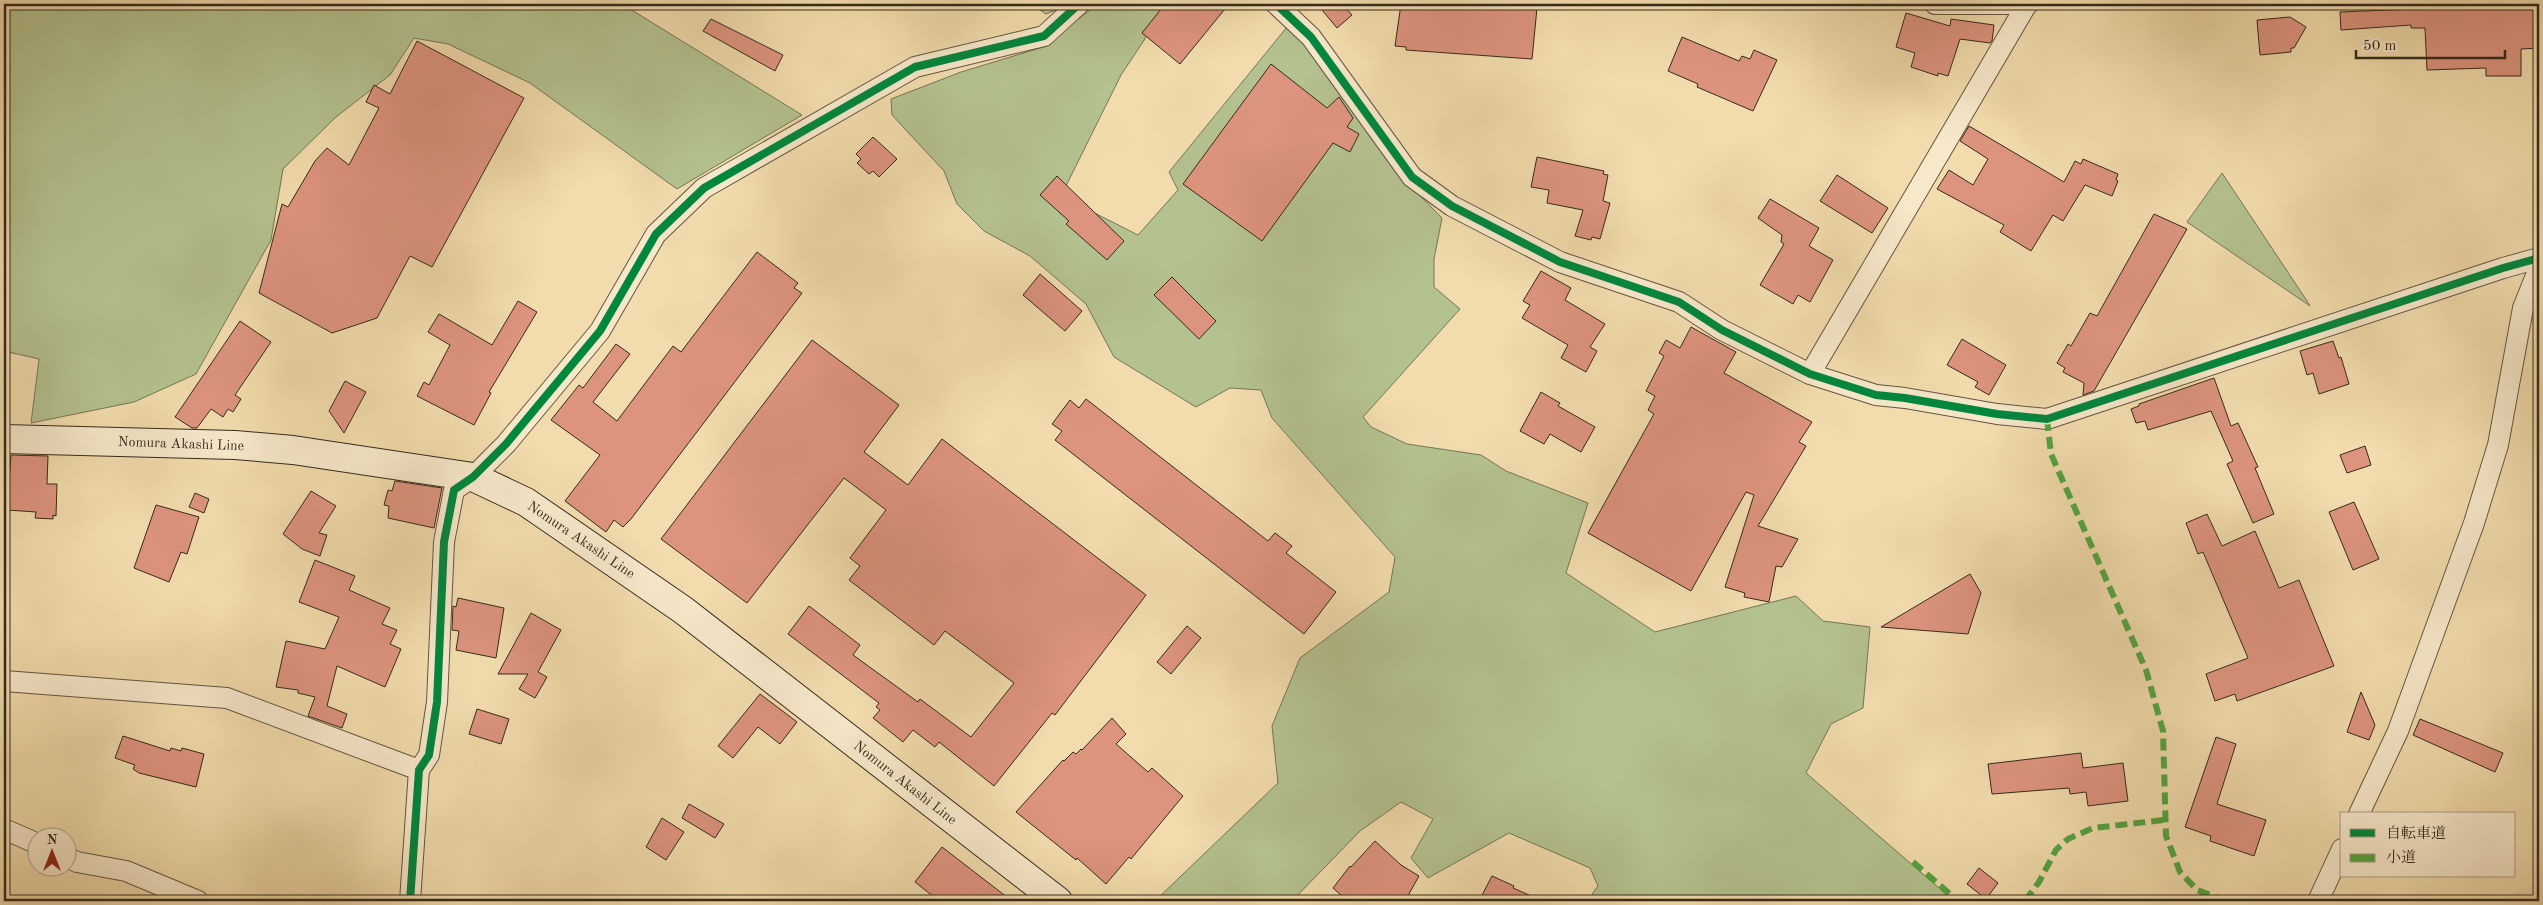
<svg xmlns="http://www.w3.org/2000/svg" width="2543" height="905" viewBox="0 0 2543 905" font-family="'Old Standard TT','Noto Serif JP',serif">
  <rect width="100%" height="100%" fill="#f2dcad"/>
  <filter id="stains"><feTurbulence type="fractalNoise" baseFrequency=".004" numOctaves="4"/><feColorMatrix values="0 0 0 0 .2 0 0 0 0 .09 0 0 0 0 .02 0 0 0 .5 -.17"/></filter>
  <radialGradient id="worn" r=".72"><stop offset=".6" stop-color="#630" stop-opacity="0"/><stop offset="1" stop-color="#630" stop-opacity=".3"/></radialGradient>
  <path fill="#b4c28f" stroke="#747656" d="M4,4H622L802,115L677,189L530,83L448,44L414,38L390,75L336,117L283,169L271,240L196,374L134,402L31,423L39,359L4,351Z
    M1024,4H1063L1066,6L1046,14L1034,6Z
    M1098,4H1168L1121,75L1061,196L1138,235L1178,190L1169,172L1287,27L1305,39L1395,170L1442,218L1434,259V287L1460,309L1363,417L1371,427L1407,444L1481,455L1506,471L1588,503L1566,573L1655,632L1796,596L1823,621L1870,627L1863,708L1831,724L1806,773L1954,901H1587L1598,886L1590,868L1509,833L1428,878L1411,858L1433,819L1401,802L1360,831L1292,901H1155L1278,783L1272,726L1300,658L1389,592L1395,557L1272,418L1261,390L1230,388L1196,407L1114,357L1086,304L1030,256L984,231L957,204L944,171L892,115L891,99L961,72L1050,45L1065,29Z
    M2222,173L2309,304L2310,306L2187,222Z"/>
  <path fill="#dd947e" stroke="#352a1d" d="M1165,4H1229L1180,64L1142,33Z
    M1317,4H1342L1352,15L1337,28Z
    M1401,4H1472L1537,8L1532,59L1406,50V47L1395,46Z
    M2539,4V48L2521,49V76H2486V68L2427,70L2425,28H2411V25L2341,30L2340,12Z
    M1906,13L1950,26L1951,19L1994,25L1992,41L1990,43L1960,39L1948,76L1938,73V76L1911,67L1915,53L1896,47Z
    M2290,17L2306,27L2294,48H2291V52L2260,55L2257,20Z
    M711,19L783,55L775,71L703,31Z
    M1682,37L1739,61L1742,56L1750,59L1754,50L1777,60L1753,111L1697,87L1698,84L1668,71Z
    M417,41L524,98L432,267L410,256L377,318L332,333L259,293L282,204L288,207L315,161L327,148L349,165L379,108L366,102L374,85L390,94Z
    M1271,64L1327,108L1339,97L1353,118L1347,127L1359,134L1350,152L1333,143L1262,241L1183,184Z
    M1969,126L2064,182L2075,161L2081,164L2083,159L2118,174L2116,180L2118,181L2112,196L2085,185L2063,221L2053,215L2031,251L2000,232L2004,225L1937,189L1949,170L1973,185L1988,159L1960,141Z
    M873,137L897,159L879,177L873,171L869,174L857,163L861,159L856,154Z
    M1537,157L1604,171L1603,174L1608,175L1603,201L1610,203L1600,239L1592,237L1591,240L1575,236L1583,210L1547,203L1549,190L1531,187Z
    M1837,175L1888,208L1872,233L1820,201Z
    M1057,176L1124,241L1107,260L1066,224L1069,221L1040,195Z
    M1770,199L1819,228L1809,246L1833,260L1810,302L1798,295L1793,304L1760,285L1784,244L1781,242L1782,235L1758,218Z
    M2154,214L2187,229L2094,391L2083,395L2084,383L2063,372L2065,368L2057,363L2068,344L2071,346L2090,313L2097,316Z
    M757,252L798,283L794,288L802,293L631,519L623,527L614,520L606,532L565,501L600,455L551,420L579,385L583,388L616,344L630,354L593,402L617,421L673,346L681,352Z
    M1541,271L1571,288L1565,300L1605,324L1590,347L1597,351L1586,372L1561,358L1568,345L1522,318L1530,305L1523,301Z
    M1040,274L1082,311L1065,331L1023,295Z
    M1172,277L1216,321L1199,339L1154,295Z
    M518,301L537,312L489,392L491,393L474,425L417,396L424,382L429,385L450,345L428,332L439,314L492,345Z
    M240,321L271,342L235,395L241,399L233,412L228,409L223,417L211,409L197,428H192L175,417Z
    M1691,327L1736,352L1724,373L1812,422L1799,442L1806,446L1758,526L1798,539L1782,567L1776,566L1769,602L1744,597L1745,593L1725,587L1754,495L1746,492L1691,591L1588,533L1654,414L1648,410L1655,396L1646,391L1664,356L1659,353L1666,340L1680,348Z
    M1962,339L2006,365L1989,395L1975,387L1978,382L1947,365Z
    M812,340L899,405L864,452L908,485L942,439L1146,595L1055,715L1052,713L994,786L939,742L935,747L913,730L903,742L873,718L880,710L876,707L879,703L788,634L809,606L860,645L853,655L918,702L920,699L971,737L1014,683L945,631L934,645L849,580L860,566L850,558L886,510L844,478L747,603L661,539Z
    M2333,341L2339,358L2341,357L2349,384L2319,394L2313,373L2307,375L2300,351Z
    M2214,378L2231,426L2238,423L2258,467L2255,468L2274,514L2253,523L2227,464L2233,461L2211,411L2148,430L2145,421L2136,423L2131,409L2139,406V404Z
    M345,381L366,392L344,433L329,411Z
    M1541,392L1560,403L1558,406L1595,427L1581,452L1550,434L1544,444L1520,431Z
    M1086,399L1268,541L1275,533L1292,546L1286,553L1336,592L1304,634L1055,440L1062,431L1052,424L1070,400L1079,408Z
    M2365,446L2371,465L2347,473L2340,455Z
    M11,455L48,456L47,484H57L56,516L53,515V519L35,518L36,512L7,510Z
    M395,481L442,488L434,528L388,518L389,506L384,505L388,490L392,491Z
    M311,491L336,506L319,533L327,535L320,556L302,549L283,534Z
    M195,493L209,499L204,513L189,507Z
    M2354,502L2379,559L2353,570L2329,512Z
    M156,505L199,517L187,554L181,552L169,582L134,568Z
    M2207,514L2222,546L2255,531L2279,588L2299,580L2334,666L2237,701L2235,694L2215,701L2206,674L2248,658L2203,552L2198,554L2186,523Z
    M315,560L355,576L349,590L390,608L382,624L397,630L390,644L401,649L385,687L337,666L327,706L347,714L342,728L308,716L315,697L298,693V690L276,687L286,641L325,649L339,617L299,602Z
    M1970,574L1981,593L1968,634L1881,627Z
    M458,598L504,608L496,658L456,650L459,631L452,630L453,606L456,607Z
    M531,613L561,630L538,672L547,677L535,698L519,689L528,674H498Z
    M1187,626L1201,638L1171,674L1157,662Z
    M2361,692L2375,725L2369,740L2347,732Z
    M760,694L797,722L780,744L758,727L733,758L718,746Z
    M477,709L509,719L501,744L469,734Z
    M1112,718L1126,734L1116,744L1148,772L1152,768L1183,796L1131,859L1129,857L1106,884L1077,858L1076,860L1016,812L1063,760L1064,761L1073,752L1076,754L1081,749L1082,750Z
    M2420,719L2503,753L2495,772L2413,735Z
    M123,736L170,751L171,748L181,751L182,748L204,754L196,787L139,773L133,769L135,765L115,758Z
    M2216,737L2236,744L2217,804L2266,820L2254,856L2210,841L2211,836L2185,827Z
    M2081,753L2083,768L2123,763L2128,801L2088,806L2086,792L2070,794L2069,788L1992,794L1988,764Z
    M689,804L724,824L715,838L682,818Z
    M662,818L684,832L666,860L646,847Z
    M1375,841L1401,865L1419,876L1405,901H1348L1333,888L1350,866L1351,867Z
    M942,847L1012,901H939L915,882Z
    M1979,868L1998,883L1986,899L1967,884Z
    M1492,876L1514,886L1513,888L1543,901H1479Z"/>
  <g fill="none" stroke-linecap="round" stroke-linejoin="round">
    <defs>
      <path id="street" d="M1276,4L1311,37L1412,177L1452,206L1560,262L1679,302L1722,330L1810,374L1876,395L1905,398L1997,414L2047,419L2503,268L2539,258
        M1935,4H2028
        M1810,374L2027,4
        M4,681L227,698L419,770
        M2359,814L2398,731L2474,523L2498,445L2523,308L2539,268
        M4,829L38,844
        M68,858L77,862L126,871L198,901
        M410,901L419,770L429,755L437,702L444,542L454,490L473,477L506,444L600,331L656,234L704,188L915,67L1044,36L1079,4
        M2318,901L2342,849"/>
      <path id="secondary" d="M4,439L235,445L293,450L473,477L526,502L683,610L1058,901"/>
    </defs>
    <use href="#street" stroke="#645641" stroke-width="22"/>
    <use href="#secondary" stroke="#352a1d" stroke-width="30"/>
    <use href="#street" stroke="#f7e8ca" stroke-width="20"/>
    <use href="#secondary" stroke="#f7e8ca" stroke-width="28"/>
    <path stroke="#53a441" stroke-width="6" stroke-dasharray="12 6" stroke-linecap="butt" d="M2047,419L2051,454L2146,670L2163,731L2166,836L2180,872L2197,890L2226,901
      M1913,862L1958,901
      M2025,901L2039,882L2056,850L2068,839L2093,828L2164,820"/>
    <defs>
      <path id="cycleway" d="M1276,4L1311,37L1412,177L1452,206L1560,262L1679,302L1722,330L1810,374L1876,395L1905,398L1997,414L2047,419L2503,268L2539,258
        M410,901L419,770L429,755L437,702L444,542L454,490L473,477L506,444L600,331L656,234L704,188L915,67L1044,36L1079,4"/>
    </defs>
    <use href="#cycleway" stroke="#f7e8ca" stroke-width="11"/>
    <use href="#cycleway" stroke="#00873e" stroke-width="8"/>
  </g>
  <g text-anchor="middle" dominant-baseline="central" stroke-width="4" stroke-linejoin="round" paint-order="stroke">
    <g font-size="14" fill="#352a1d" stroke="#f7e8ca">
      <text transform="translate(181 444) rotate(2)">Nomura Akashi Line</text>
      <text transform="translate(581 540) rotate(34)">Nomura Akashi Line</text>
      <text transform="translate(905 783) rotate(38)">Nomura Akashi Line</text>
    </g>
  </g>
  <rect width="2543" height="905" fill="none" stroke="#f2dcad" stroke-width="20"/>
  <rect x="5" y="5" width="2533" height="895" fill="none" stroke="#352a1d" stroke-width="2.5"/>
  <rect x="10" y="10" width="2523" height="885" fill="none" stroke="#352a1d"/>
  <rect x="2340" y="812" width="175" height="65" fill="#f7e8ca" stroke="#a99c85"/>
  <rect x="2350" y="829" width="25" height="8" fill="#00873e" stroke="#a99c85"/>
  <text x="2386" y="838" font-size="15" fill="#352a1d">自転車道</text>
  <rect x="2350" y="854" width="25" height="8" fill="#53a441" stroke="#a99c85"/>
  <text x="2386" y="862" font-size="15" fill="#352a1d">小道</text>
  <g transform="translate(52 852)"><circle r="24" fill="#f7e8ca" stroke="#a99c85"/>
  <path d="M0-4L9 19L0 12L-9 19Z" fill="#8f2418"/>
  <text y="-8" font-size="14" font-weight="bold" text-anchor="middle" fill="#352a1d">N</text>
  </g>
  <path d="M2356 50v8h149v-8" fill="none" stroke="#352a1d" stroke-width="2.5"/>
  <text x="2363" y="50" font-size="15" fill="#352a1d" stroke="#f7e8ca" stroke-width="4" paint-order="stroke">50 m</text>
  <rect width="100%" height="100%" filter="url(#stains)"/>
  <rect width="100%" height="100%" fill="url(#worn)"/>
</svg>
